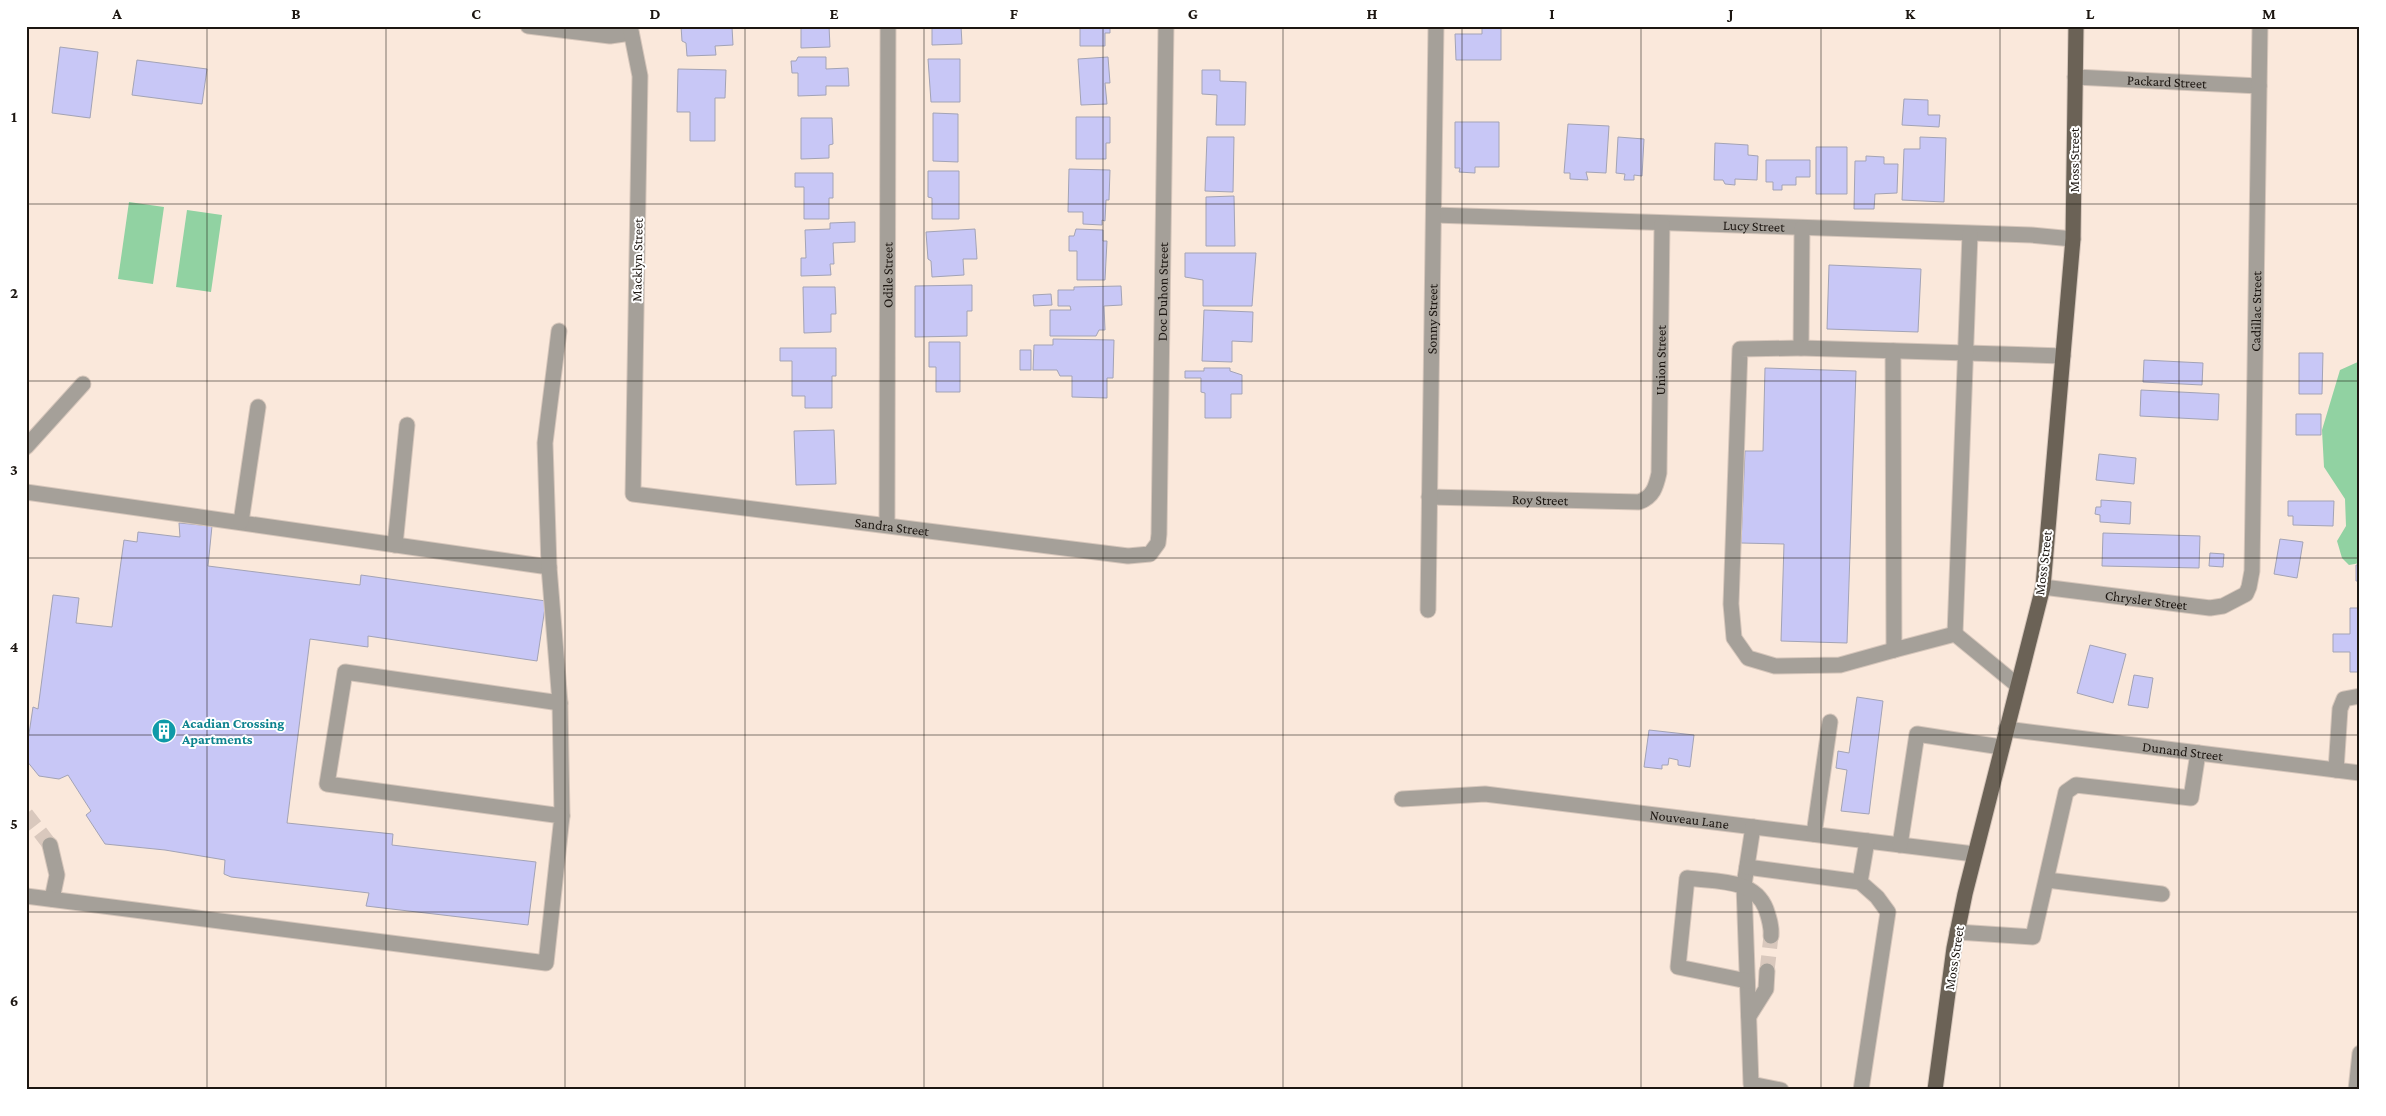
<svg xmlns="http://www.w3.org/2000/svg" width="2386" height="1116" viewBox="0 0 2386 1116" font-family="'Crimson Pro',serif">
  <rect width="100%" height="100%" fill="#fae8db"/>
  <path fill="#91d2a2" d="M129,202L164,207L153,284L118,279Z
    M187,210L222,215L211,292L176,287Z
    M2360,361V563L2349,565L2342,558L2337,541L2346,526L2345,499L2324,467L2322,430L2340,370Z"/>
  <path fill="#c8c7f6" stroke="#a3a3b5" d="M681,26L732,27L733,45L715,46L716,55L687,56L686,43L682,41Z
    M801,26H829L830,47L801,48Z
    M932,26H961L962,44L932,45Z
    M1080,26H1110V33H1105V46H1080Z
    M1482,26H1501V60H1456L1455,34H1482Z
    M60,47L98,52L90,118L52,113Z
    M798,57H826V69L848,68L849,86H826V95L798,96V73H792L791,61H796Z
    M1108,57L1110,83H1105L1107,104L1081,105L1078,59Z
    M928,59H960V102H931Z
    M137,60L207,69L202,104L132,95Z
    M678,69L726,70L725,98H715V141H690V112H677Z
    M1202,70H1220V81L1246,82L1245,125H1216L1217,95L1202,94Z
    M1904,99L1928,100V115H1940L1939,127L1902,125Z
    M933,113L958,114V162L933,161Z
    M1076,117H1110V143H1106V159H1076Z
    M801,118H832L833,144L829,145V158L801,159Z
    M1455,122H1499V167H1475V173L1459,172L1460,168H1455Z
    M1568,124L1609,126L1606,173L1586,172L1588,180L1570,179V173H1564Z
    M1207,137H1234L1233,192L1205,191Z
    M1618,137L1644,139L1642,176L1634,175V180H1624L1625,174L1616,173Z
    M1920,137L1946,138L1944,202L1902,200L1904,149H1920Z
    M1715,143L1748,145V155L1758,156L1757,180L1735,179V185L1725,184L1723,180H1714Z
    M1816,147H1847V194H1816Z
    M1866,156L1884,157V164H1898L1897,193L1875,194L1874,209H1854L1855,161H1866Z
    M1766,160H1810V177H1796V185H1782V190H1773V182H1766Z
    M1069,169L1110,170L1109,200H1106L1105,221L1102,220V225L1083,224V212H1068Z
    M928,171H959V219H932V198L928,197Z
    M795,173H833V198H829V219H804V187H795Z
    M1234,196L1235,246H1206V197Z
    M855,222V242L833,243L834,264H830L831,275L801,276V258H806L805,230L830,229V223Z
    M975,229L977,259H963L964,275L932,277L931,261L928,259L926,232Z
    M1076,229L1103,230V241H1107L1105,280H1077V251H1069V236H1074Z
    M1185,253H1256L1252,306H1203V280L1185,277Z
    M1829,265L1921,269L1918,332L1827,329Z
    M972,285V311H967V336L915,337V286Z
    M1121,286L1122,305L1104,306L1105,330H1099L1096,336H1050V310H1071L1070,306H1058V290H1074V287Z
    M803,287H835L836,314H831V332L804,333Z
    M1051,294L1052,305L1034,306L1033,295Z
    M1204,310L1253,312L1252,342L1232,341V362L1202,361Z
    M1053,339L1114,340L1113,378H1107V398L1072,397V376H1060L1057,370H1033L1034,345H1053Z
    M929,342H960V392H936V367H929Z
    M780,348H836V376H832V408H805V396H792V361H780Z
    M1020,350H1031V370H1020Z
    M2299,353H2323L2322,394H2299Z
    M2144,360L2203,363L2202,385L2143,382Z
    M1204,368H1230V371L1242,375V394H1231V418H1205V393L1201,392V378H1185V371H1204Z
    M1765,368L1856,371L1847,643L1781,641L1784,544L1741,543L1745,451H1763Z
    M2141,390L2219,394L2218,420L2140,416Z
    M2296,414H2321V435H2296Z
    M834,430L836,484L796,485L794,431Z
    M2099,454L2136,458L2134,484L2096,480Z
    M2101,500L2131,502L2130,524L2100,522V515L2095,514L2096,507H2101Z
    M2288,501H2334L2333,526L2293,525V516H2288Z
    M179,523L212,526L208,566L360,585L361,575L546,601L537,661L368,636V647L310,639L287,823L393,834L392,845L536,862L528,925L366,906L369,893L231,877L224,874L225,860L165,850L105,844L86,815L91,811L68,775L59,779L39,776L26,760V754L33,707L38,709L53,595L79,598L76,623L112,627L124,540L137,542L138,532L180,537Z
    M2103,533L2200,536L2199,568L2102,566Z
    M2280,539L2303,542L2297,578L2274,574Z
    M2210,553L2224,554L2223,567L2209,566Z
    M2356,565H2360V581H2356Z
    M2350,608H2360V672H2350V652H2333V634H2350Z
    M2090,645L2126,654L2113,703L2077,693Z
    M2134,675L2153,678L2148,708L2128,705Z
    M1857,697L1883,701L1869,814L1841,811L1847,770L1836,768L1838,751L1849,753Z
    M1649,730L1694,735L1690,767L1678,765V760L1669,758L1668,765H1662V769L1644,767Z"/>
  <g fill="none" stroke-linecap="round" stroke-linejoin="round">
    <path stroke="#d9c8bd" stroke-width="15" stroke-dasharray="15 8" stroke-linecap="butt" d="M26,814L50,845
      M1767,971L1771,936"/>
    <defs>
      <g id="minor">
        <path d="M528,26L610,36L631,33"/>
        <path id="s1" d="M630,26L640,76L633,494L1128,556L1150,554L1158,543L1159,534L1166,26"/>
        <path id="s2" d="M2075,77L2259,86"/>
        <path id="s3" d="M1434,215L2031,235L2073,239"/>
        <path d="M1802,228L1801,348L2063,356"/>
        <path d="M1801,348L1740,349L1731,604L1734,638L1748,658L1775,666L1840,665L1894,650"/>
        <path d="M1893,351L1894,650L1955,634L2017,685"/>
        <path d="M26,447L83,384"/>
        <path d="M26,492L549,567"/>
        <path id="s4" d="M1429,497L1639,502C1653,497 1656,487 1659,473L1662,224"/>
        <path d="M241,522L258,407"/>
        <path id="s5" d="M887,525L888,26"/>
        <path d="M395,545L407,425"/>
        <path id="s6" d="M2043,587L2210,608L2223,606L2246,594L2249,587L2252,571L2260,26"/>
        <path id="s7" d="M1428,610L1436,26"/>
        <path d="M1955,634L1970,234"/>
        <path d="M560,703L562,816"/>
        <path id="s8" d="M2006,729L2360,773"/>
        <path d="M2336,770L2340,709L2344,699L2360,696"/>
        <path id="s9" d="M1402,799L1485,794L1974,854"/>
        <path d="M1753,827L1744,885L1751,1084L1781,1090"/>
        <path d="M1814,834L1830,722"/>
        <path d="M50,845L57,875L52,899"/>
        <path d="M1900,845L1917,734L2001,747"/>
        <path d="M1747,867L1860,882L1867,841"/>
        <path d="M2047,880L2162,894"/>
        <path d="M1860,882L1877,897L1888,912L1861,1090"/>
        <path d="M26,896L546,963L562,816L327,784L345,672L560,703L549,567L545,443L559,331"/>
        <path d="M1957,932L2033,937L2066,792L2076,785L2191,798L2198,753"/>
        <path d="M1747,981L1678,967L1687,878C1716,882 1754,878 1766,909C1769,918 1772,927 1771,936"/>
        <path d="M1749,1016L1766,989L1767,971"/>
        <path d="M2356,1090L2360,1053"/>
      </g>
      <path id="major" d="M1935,1090L1954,948L1965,894L2043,587L2073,239L2076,26"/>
    </defs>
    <use href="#minor" stroke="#d6c6bb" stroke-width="17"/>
    <use href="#major" stroke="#d6c6bb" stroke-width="17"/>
    <use href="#minor" stroke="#a5a099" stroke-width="15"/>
    <use href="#major" stroke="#6b6256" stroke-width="15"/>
  </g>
  <path fill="none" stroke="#1c1611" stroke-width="1" stroke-opacity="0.55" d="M207,26V1090M386,26V1090M565,26V1090M745,26V1090M924,26V1090M1103,26V1090M1283,26V1090M1462,26V1090M1641,26V1090M1821,26V1090M2000,26V1090M2179,26V1090M26,204H2360M26,381H2360M26,558H2360M26,735H2360M26,912H2360"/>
  <defs>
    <symbol id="building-disc" viewBox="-11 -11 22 22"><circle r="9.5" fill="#0f9aa8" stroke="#fff"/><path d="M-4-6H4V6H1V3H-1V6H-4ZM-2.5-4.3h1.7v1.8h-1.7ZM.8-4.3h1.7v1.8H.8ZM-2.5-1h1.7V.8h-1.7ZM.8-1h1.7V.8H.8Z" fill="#fff"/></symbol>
  </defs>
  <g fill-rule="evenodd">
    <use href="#building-disc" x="150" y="717" width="28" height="28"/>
  </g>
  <g text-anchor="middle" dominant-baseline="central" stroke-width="4" stroke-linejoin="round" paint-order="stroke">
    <g font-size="14" fill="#1c1611" stroke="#fff">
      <text stroke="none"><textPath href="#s2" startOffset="92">Packard Street</textPath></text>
      <text transform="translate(2074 160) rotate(-90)">Moss Street</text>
      <text stroke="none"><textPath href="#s3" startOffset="320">Lucy Street</textPath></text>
      <text transform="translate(637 260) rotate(-89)">Macklyn Street</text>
      <text stroke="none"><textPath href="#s5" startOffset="250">Odile Street</textPath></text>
      <text stroke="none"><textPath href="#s1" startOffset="1255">Doc Duhon Street</textPath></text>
      <text stroke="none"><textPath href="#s6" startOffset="491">Cadillac Street</textPath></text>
      <text stroke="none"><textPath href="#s7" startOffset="291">Sonny Street</textPath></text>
      <text stroke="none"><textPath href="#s4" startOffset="360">Union Street</textPath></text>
      <text stroke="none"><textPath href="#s4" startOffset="111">Roy Street</textPath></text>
      <text stroke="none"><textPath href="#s1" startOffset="730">Sandra Street</textPath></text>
      <text transform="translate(2043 563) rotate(-83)">Moss Street</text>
      <text stroke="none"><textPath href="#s6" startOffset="104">Chrysler Street</textPath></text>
      <text stroke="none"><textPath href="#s8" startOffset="178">Dunand Street</textPath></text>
      <text stroke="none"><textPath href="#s9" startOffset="289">Nouveau Lane</textPath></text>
      <text transform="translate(1954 958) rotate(-81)">Moss Street</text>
    </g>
    <g font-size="14" font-weight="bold" fill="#0d838f" stroke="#fff" text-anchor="start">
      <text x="182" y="723">Acadian Crossing<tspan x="182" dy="16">Apartments</tspan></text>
    </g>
  </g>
  <rect width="2386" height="1116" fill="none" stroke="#ffffff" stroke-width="55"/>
  <rect x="28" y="28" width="2330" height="1060" fill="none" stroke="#1c1611" stroke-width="2"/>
  <g font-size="16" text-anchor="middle" font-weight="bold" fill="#1c1611">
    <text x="117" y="19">A</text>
    <text x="296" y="19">B</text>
    <text x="476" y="19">C</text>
    <text x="655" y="19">D</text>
    <text x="834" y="19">E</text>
    <text x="1014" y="19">F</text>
    <text x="1193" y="19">G</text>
    <text x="1372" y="19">H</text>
    <text x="1552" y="19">I</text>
    <text x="1731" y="19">J</text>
    <text x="1910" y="19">K</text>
    <text x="2090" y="19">L</text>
    <text x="2269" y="19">M</text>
    <text x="14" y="122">1</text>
    <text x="14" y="298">2</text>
    <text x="14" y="475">3</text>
    <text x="14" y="652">4</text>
    <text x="14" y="829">5</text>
    <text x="14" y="1006">6</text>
  </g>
</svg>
